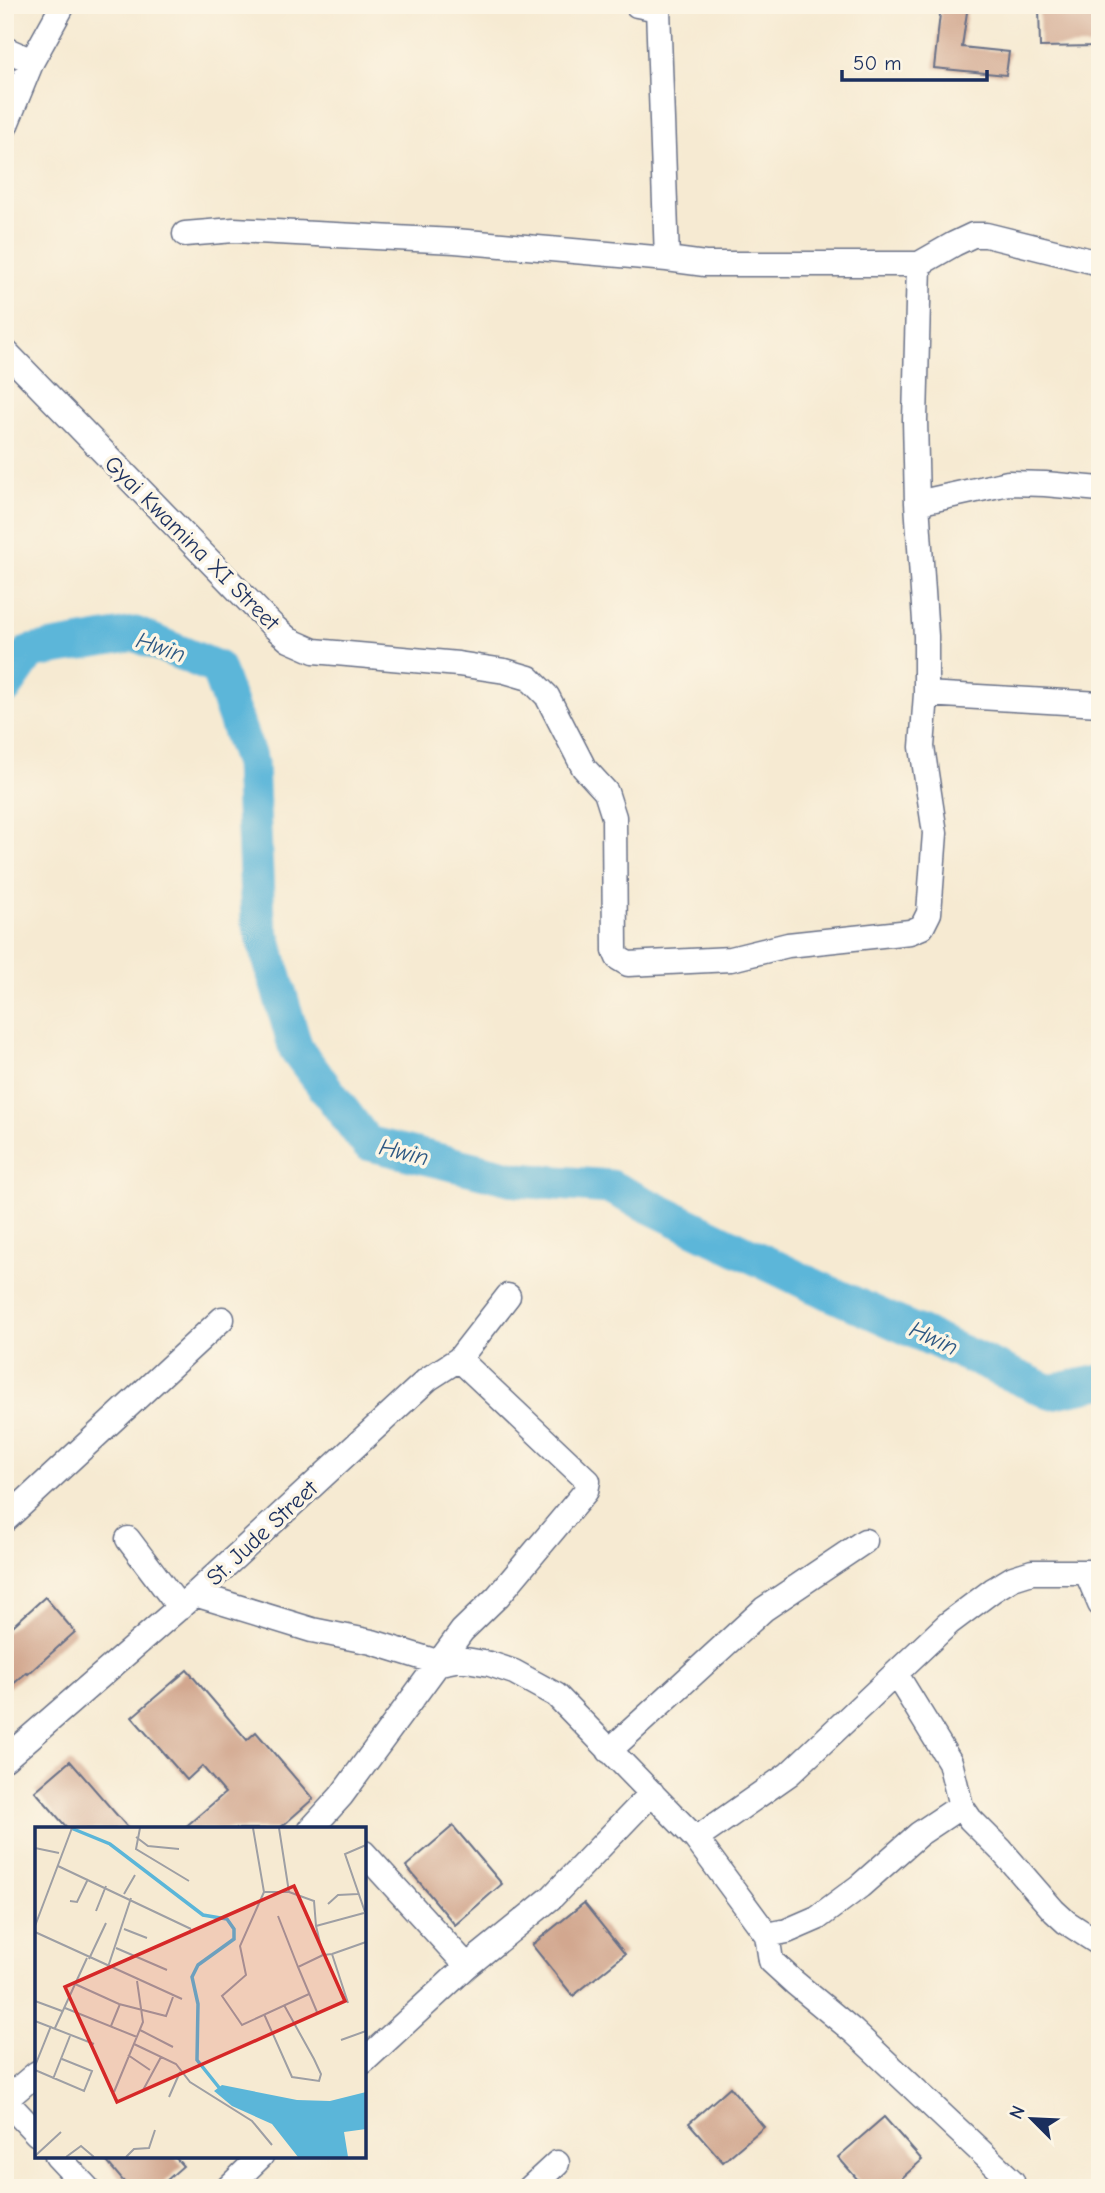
<svg xmlns="http://www.w3.org/2000/svg" width="1105" height="2193" viewBox="0 0 1105 2193" font-family="'Comic Neue',sans-serif">
  <rect width="100%" height="100%" fill="#fcf5e5"/>
  <filter id="ink" filterUnits="userSpaceOnUse"><feTurbulence type="fractalNoise" baseFrequency=".0143" numOctaves="2"/><feDisplacementMap in="SourceGraphic" scale="14" xChannelSelector="R" yChannelSelector="G"/><feConvolveMatrix kernelMatrix="1 2 1 2 8 2 1 2 1" color-interpolation-filters="sRGB"/></filter>
  <filter id="wash" filterUnits="userSpaceOnUse"><feTurbulence type="fractalNoise" baseFrequency=".00686" numOctaves="4" result="noise"/><feDisplacementMap in="SourceGraphic" scale="28" xChannelSelector="R" yChannelSelector="G"/><feGaussianBlur stdDeviation="1.57" result="paint"/><feColorMatrix in="noise" values="0 0 0 0 0 0 0 0 0 0 0 0 0 0 0 0 0 1.4 0 .05"/><feComposite in="paint" operator="in"/></filter>
  <g filter="url(#wash)">
    <rect width="100%" height="100%" fill="#f6ead2"/>
    <g fill="none" stroke-linecap="round" stroke-linejoin="round">
      <path stroke="#5bb6d9" stroke-width="35" d="M5,688L30,652L135,634L217,668L251,763L258,920L296,1049L367,1143L518,1180L610,1187L812,1285L1050,1392L1100,1382"/>
    </g>
    <g id="blocks">
      <path fill="#d2a78f" d="M941,5H968L962,47L1009,52L1006,75L934,68Z
        M1096,5V46L1040,47L1039,7Z
        M45,1597L75,1632L28,1674L26,1673L5,1691V1633Z
        M187,1670L247,1740L256,1732L313,1799L279,1829H183L225,1793L202,1766L187,1780L132,1717Z
        M70,1761L129,1829H68L35,1791Z
        M453,1826L502,1884L455,1925L406,1866Z
        M584,1903L625,1954L573,1996L532,1945Z
        M730,2087L764,2127L723,2162L689,2123Z
        M884,2117L922,2160L891,2188H865L838,2157Z
        M102,2156H174L183,2166L158,2188H129Z"/>
    </g>
  </g>
  <g filter="url(#ink)">
    <use href="#blocks" fill-opacity="0" stroke="#687087" stroke-width="2"/>
    <g fill="none" stroke-linecap="round" stroke-linejoin="round">
      <defs>
        <path id="minor" d="M637,5L658,9L659,5
          M658,9L667,259L705,264H919L954,244L973,235H986L1099,263
          M5,49L32,61L5,127
          M32,61L63,5
          M185,234L234,230L455,241L667,259
          M5,351L273,626L289,640L314,651L458,664L505,671L529,678L547,696L584,768L606,792L614,817L615,951L618,958L628,964L731,959L788,945L910,932L922,927L929,913L935,833L922,747L926,694V636L917,503L915,420L919,264
          M917,503L1008,483L1045,484L1100,489
          M926,694L1100,704
          M5,1520L222,1319
          M128,1539L180,1608
          M1087,1573L1100,1604
          M195,1594L312,1630L372,1642L440,1663L460,1659L490,1664L514,1672L556,1695L696,1839L767,1935L771,1961L795,1983L853,2031L1012,2181
          M896,1674L950,1762L961,1806L970,1819L1001,1850L1054,1911L1066,1922L1100,1944
          M609,1751L764,1609L865,1541
          M5,1759L195,1594L428,1379L459,1359L508,1296
          M311,1829L341,1796L462,1631L498,1596L586,1491L588,1481L459,1359
          M696,1839L789,1774L949,1623L993,1590L1013,1578L1032,1572H1100
          M364,1853L467,1966
          M767,1935L787,1931L817,1918L860,1886L919,1834L961,1806
          M364,2061L467,1966L552,1897L652,1793
          M37,2073L5,2100L37,2134
          M57,2156L87,2188
          M228,2188L261,2156
          M530,2188L557,2163"/>
      </defs>
      <use href="#minor" stroke="#687087" stroke-width="27"/>
      <use href="#minor" stroke="#fff" stroke-width="24"/>
    </g>
  </g>
  <g text-anchor="middle" dominant-baseline="central" stroke-width="7" stroke-linejoin="round" paint-order="stroke">
    <g font-size="23" fill="#1b2f5e" stroke="#fcf5e5">
      <text transform="translate(192 543) rotate(45)">Gyai Kwamina XI Street</text>
      <text transform="translate(262 1533) rotate(-43)">St. Jude Street</text>
    </g>
    <g font-size="24" font-style="italic" fill="#2e5883" stroke="#fcf5e5">
      <text transform="translate(161 647) rotate(19)">Hwin</text>
      <text transform="translate(404 1152) rotate(14)">Hwin</text>
      <text transform="translate(934 1338) rotate(25)">Hwin</text>
    </g>
  </g>
  <g transform="translate(35 1827)">
    <rect width="331" height="331" fill="#f6ead2"/>
    <path d="M187,258L262,273L295,274L331,265V302L309,305L313,330H263L237,297L197,279L179,264Z" fill="#5bb6d9"/>
    <path fill="none" stroke="#5bb6d9" stroke-width="3.5" d="M36,1L75,17L168,88L192,92L199,102V112L163,138L157,150L163,177L162,233L186,263"/>
    <path fill="none" stroke="#9e9fa4" stroke-width="2" d="M105,1L101,22L154,54M218,1L229,65L205,119L211,148L187,169L207,198L274,167M101,10L113,19L144,22M0,21L24,26M23,39L156,102M229,65H254L244,1M254,65L279,74L281,99M89,67L100,48M35,74L42,75L53,52M293,77L303,68L323,67M61,84L71,59M330,85L310,27L331,18M243,89L263,140M0,99L37,1M89,102L112,111M0,105L147,172M81,121L132,143M297,127L331,115M54,132L71,96M73,140L96,71M40,157L84,177L131,189L138,170M0,174L27,184M313,176L297,127L288,128L281,99L329,86M30,181L102,210M282,185L263,140L288,128M229,187L257,250L284,254L286,247L279,232L249,178M0,194L59,217M76,199L85,177M20,201L52,131M105,203L138,220M306,213L331,204M99,217L141,237L155,255L217,294L237,318M93,228L115,243M0,239L16,199M0,243L49,264L57,244L27,232M18,252L35,209M79,265L108,195L102,154M107,265L126,230M134,270L145,245M0,329L26,305M31,330L46,319L59,330M91,330L99,322L114,321L120,303"/>
    <path fill="#d62828" fill-opacity="0.15" stroke="#d62828" stroke-width="3.5" d="M259,59L310,174L82,275L30,160Z"/>
    <rect width="331" height="331" fill="none" stroke="#1b2f5e" stroke-width="3.5"/>
  </g>
  <rect width="1105" height="2193" fill="none" stroke="#fcf5e5" stroke-width="28"/>
  <g transform="translate(1032 2119) rotate(294)" stroke="#fcf5e5" stroke-width="5" paint-order="stroke">
  <path d="M0-5L12 26L0 18L-12 26Z" fill="#1b2f5e"/>
  <text y="-10" font-size="19" font-weight="bold" text-anchor="middle" fill="#1b2f5e">N</text>
  </g>
  <path d="M842 70v10h145v-10" fill="none" stroke="#1b2f5e" stroke-width="3.5"/>
  <text x="853" y="70" font-size="21" fill="#1b2f5e" stroke="#fcf5e5" stroke-width="5" paint-order="stroke">50 m</text>
</svg>
